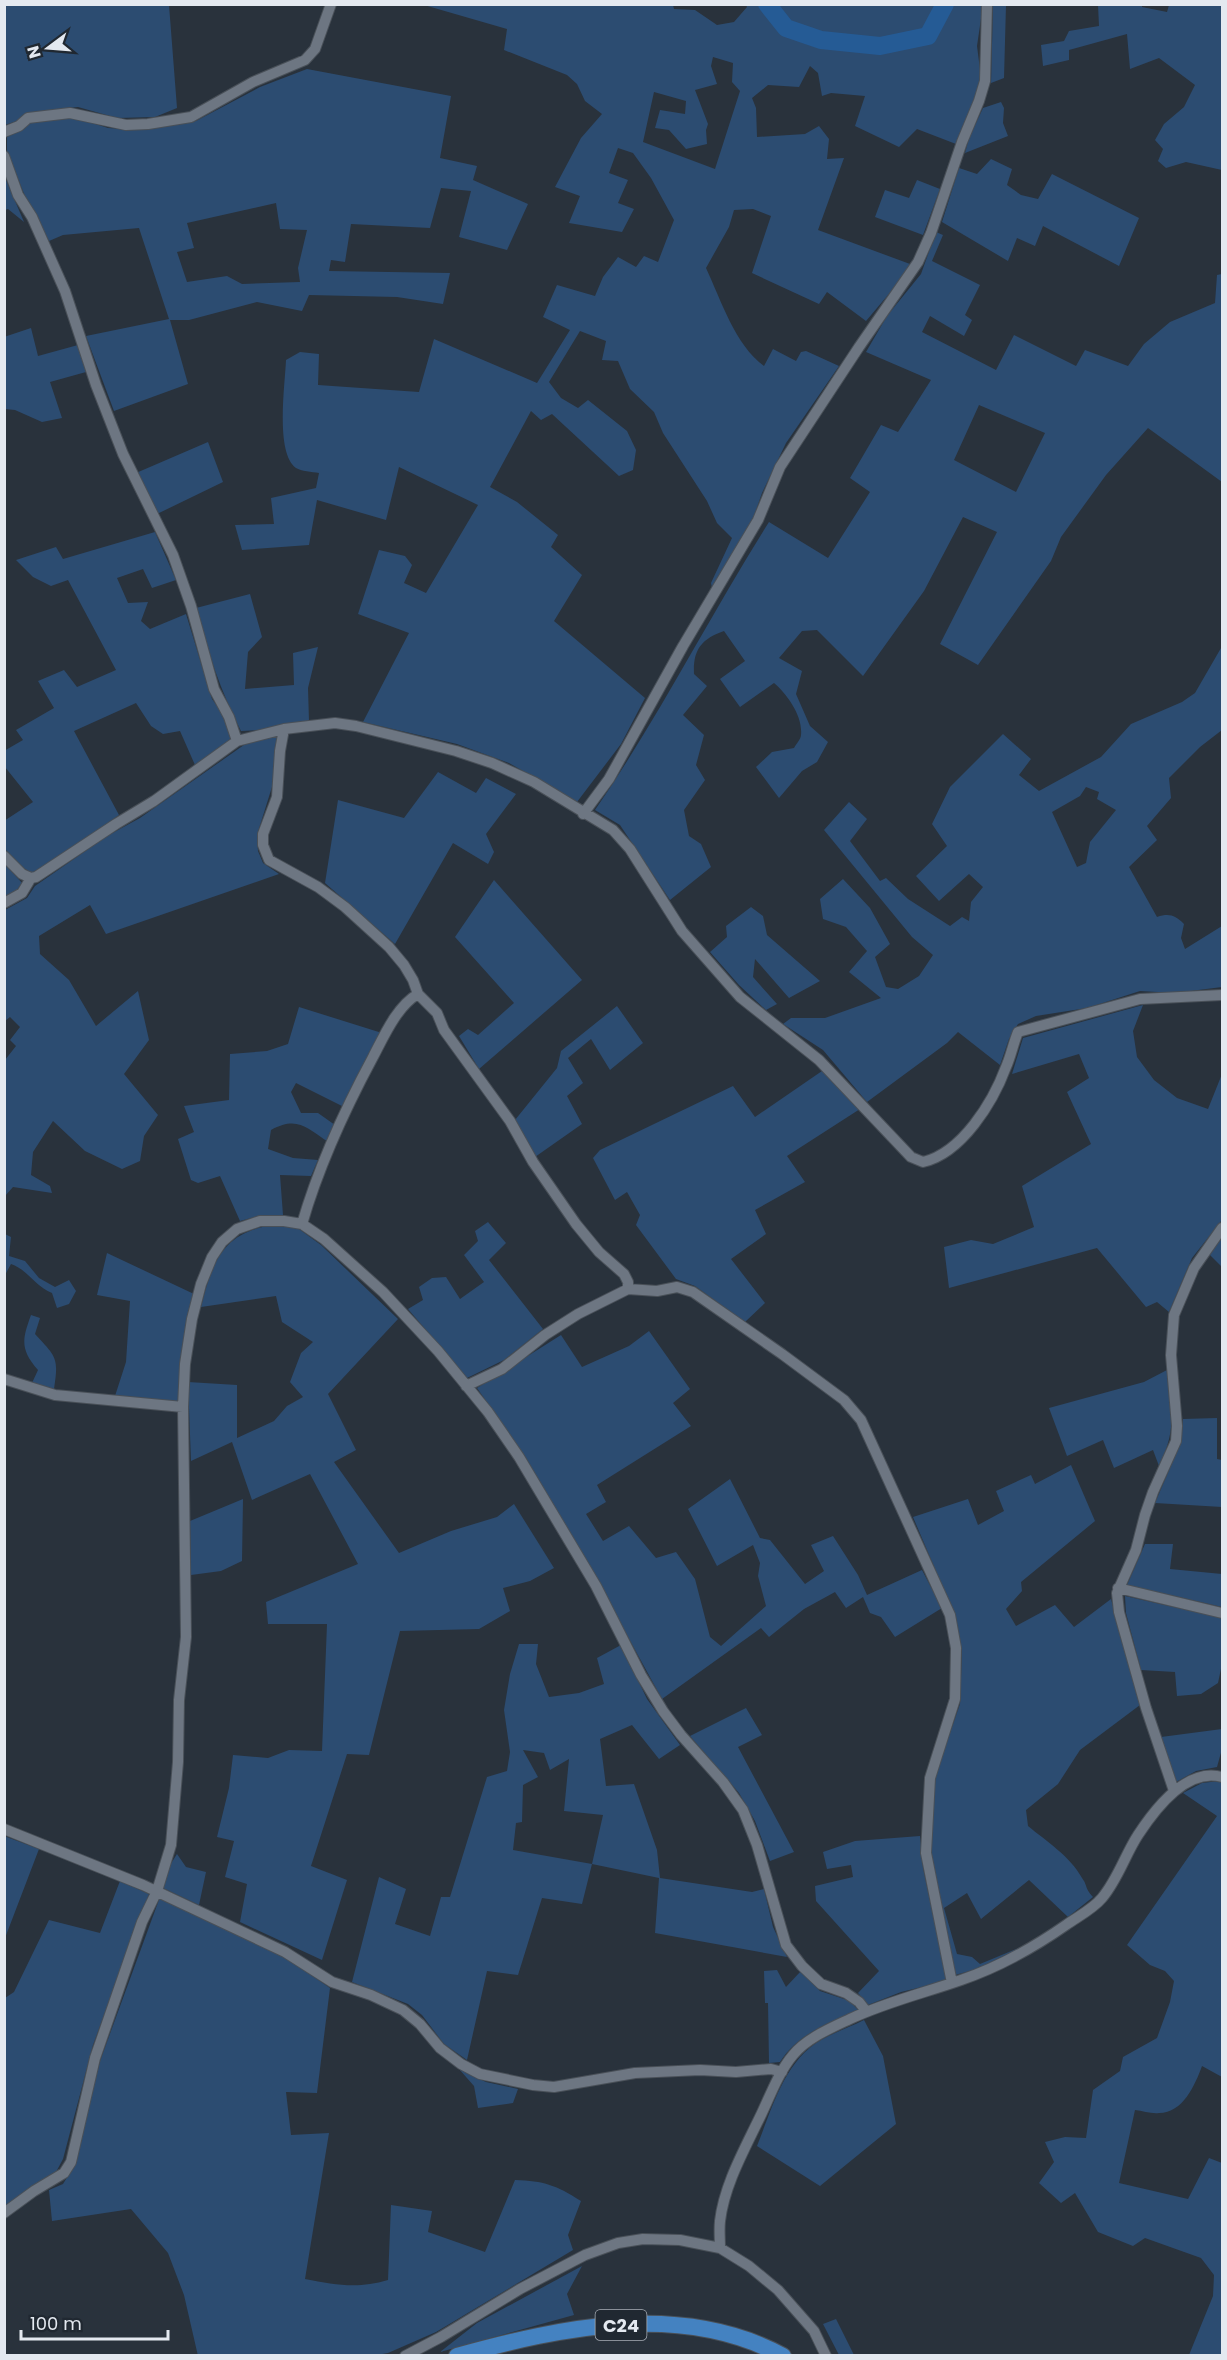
<svg xmlns="http://www.w3.org/2000/svg" width="1227" height="2360" viewBox="0 0 1227 2360" font-family="Poppins,sans-serif">
  <rect width="100%" height="100%" fill="#29323c"/>
  <path fill="#2c4c71" fill-rule="evenodd" d="M4,5H169L177,108L155,117L117,118L78,107L26,113L17,121L5,125Z
    M424,5H673L674,9L695,10L717,25L734,22L747,7L746,5H983L977,46L981,77L978,93L956,144L917,129L899,147L855,126L865,96L831,93L822,96L818,73L810,66L799,87L768,85L752,98L756,108L757,137L805,134L819,126L829,139L827,159L844,158L818,230L910,264L904,276L866,321L827,292L819,304L752,273L771,216L753,209L734,210L729,227L706,268C721,300 735,345 764,366L773,349L796,361L801,352L806,351L839,366L786,443L762,493L753,519L712,588L711,583L732,538L717,523L707,501L663,433L654,412L630,389L618,361L602,360L606,341L580,331L549,382L561,398L578,408L588,400L627,431L636,450L633,470L619,476L552,414L541,420L531,411L490,487L517,502L558,535L551,547L582,575L554,621L645,698L621,744L577,802L509,763L457,744L363,722L409,633L358,614L379,550L405,556L412,565L404,583L426,593L478,505L399,467L386,520L317,500L309,545L242,550L235,525L274,524L271,498L316,488L319,473C312,472 301,471 296,468C275,453 285,385 286,360L300,352L319,354L318,385L419,392L434,339L537,383L570,330L543,317L557,285L595,296L603,277L618,257L636,267L644,256L658,262L674,220L651,178L633,153L618,148L609,173L628,180L618,203L634,209L622,232L569,223L580,196L555,187L581,138L602,114L585,101L577,84L567,75L504,50L507,29ZM713,57L733,63L732,82L740,91L715,169L643,142L654,92L686,101L685,114L660,110L655,128L669,130L686,149L707,144L706,130L708,124L695,90L717,84L711,66Z
    M993,5H1006L1004,78L991,83Z
    M1098,5H1142V7L1167,12L1169,5H1222V170L1186,162L1166,168L1158,161L1163,149L1155,140L1164,124L1184,107L1195,85L1159,58L1130,69L1127,34L1069,50V60L1043,66L1041,45L1064,41L1069,31L1099,26Z
    M307,69L451,96L440,158L477,166L473,180L528,204L507,250L459,237L471,191L441,188L430,228L351,224L345,262L331,260L329,271L450,273L443,304L397,297L309,295L302,311L257,302L189,320H170L188,384L114,411L86,336L169,319L139,228L63,235L49,241L25,196L7,152V137L30,122L77,118L108,128L138,130L196,121L260,87ZM276,203L280,229L307,230L298,268L300,282L242,284L227,276L187,282L177,252L194,248L187,223Z
    M1001,102L1004,108L1003,123L1008,136L965,153L969,138L983,108Z
    M991,159L1012,169L1007,185L1021,195L1038,199L1052,174L1139,218L1119,266L1043,226L1035,246L1017,238L1008,261L942,222L959,168L977,174Z
    M4,175L24,222L8,209L5,210Z
    M917,180L940,189L923,235L875,217L885,190L909,198Z
    M936,232L943,235L932,261L980,285L965,315L972,320L964,336L930,316L922,332L996,370L1014,335L1076,366L1085,350L1128,366L1144,344L1170,322L1215,303L1217,275L1222,274V482L1148,428L1106,475L1061,537L1051,561L978,665L940,644L997,532L963,517L924,591L863,676L817,630L802,631L779,658L802,671L796,694L810,726L828,742L817,762L802,771L779,798L756,767L772,752L794,748C796,744 801,739 801,735C803,716 787,694 774,683L740,707L720,679L745,661L724,631C701,639 693,650 694,674L707,686L683,715L704,735L696,765L705,780L684,810L689,836L701,844L711,867L670,900L620,825L595,810C659,717 709,617 769,522L828,558L870,492L850,478L881,425L898,432L931,380L866,352L887,316L921,274ZM979,405L1045,433L1016,492L954,460Z
    M31,328L38,356L78,345L86,372L50,382L62,418L42,422L15,410L5,409L4,337Z
    M208,442L223,482L157,514L136,473Z
    M155,532L176,580L152,588L143,569L117,578L128,603L148,602L141,621L150,629L186,614L212,699L224,715L233,739L195,765L180,731L163,734L151,726L136,703L74,731L119,815L69,851L32,873L20,866L5,849L4,821L33,802L5,767L4,751L23,740L16,730L54,708L38,681L64,670L77,687L116,670L68,580L51,586L33,577L16,560L56,547L63,559Z
    M250,594L262,637L248,652L245,689L294,685L293,653L318,647L308,688L309,721L263,730L241,731C221,692 207,650 196,608Z
    M1221,648L1222,730L1200,747L1169,778L1171,798L1147,826L1157,840L1129,867L1157,917C1169,913 1175,915 1184,924L1181,938L1185,949L1222,926V987L1175,993L1140,991L1087,1008L1036,1016L1018,1024L1009,1039L1000,1065L958,1032L947,1043L867,1102L823,1050L783,1024L791,1018H825L881,998L849,972L867,951L846,927L823,919L820,899L843,879L870,908L890,944L875,957L886,987L898,989L919,976L933,955L912,937L824,830L849,802L867,819L850,841L880,881L886,878L908,899L950,926L962,917L969,921L971,902L983,887L969,874L939,901L916,876L947,846L932,824L950,787L1003,734L1031,759L1019,775L1039,791L1101,757L1131,724L1182,702L1195,693ZM1086,787L1099,792L1097,799L1116,810L1090,842L1086,863L1077,867L1052,812L1080,796Z
    M280,733L276,774L257,835L258,851L263,863L279,874L106,934L90,905L39,936L40,954L69,980L96,1026L138,991L149,1040L124,1074L158,1115L144,1136L140,1161L122,1169L85,1151L53,1121L33,1152L31,1175L50,1186L52,1193L13,1187L5,1196V1060L16,1046L10,1040L20,1027L10,1017L5,1021V910L27,898L35,886L107,836L140,818L251,740Z
    M438,772L476,793L486,778L516,794L486,834L494,852L488,864L453,843L395,944L325,883L338,800L404,818Z
    M4,863L22,883L17,890L4,898Z
    M494,880L582,980L479,1069L459,1036L468,1029L478,1035L514,1003L455,937Z
    M751,907L763,916L767,935L820,981L789,998L755,959L753,977L777,1004L766,1010L739,985L710,952L727,937L726,926Z
    M1143,1005L1133,1031L1137,1057L1154,1080L1177,1098L1208,1109L1222,1074V1220L1192,1258L1169,1312L1157,1302L1146,1307L1097,1248L949,1288L944,1247L971,1240L993,1244L1034,1227L1022,1186L1091,1144L1067,1092L1089,1078L1079,1054L1012,1074L1023,1038Z
    M617,1006L643,1043L610,1070L591,1039L568,1058L583,1083L567,1096L582,1124L535,1157L515,1120L557,1068L561,1051Z
    M299,1007L382,1033L344,1107L296,1083L291,1092L301,1113H318L335,1125L328,1142C306,1127 297,1116 271,1130L268,1149L293,1158L318,1160L311,1176L280,1175L283,1215H262L240,1221L220,1176L198,1183L191,1180L178,1139L194,1132L184,1106L229,1100L230,1054L267,1051L288,1044Z
    M822,1071L860,1109L787,1156L805,1182L755,1210L766,1234L731,1259L765,1303L745,1322L695,1286L676,1279L636,1225L640,1215L627,1192L615,1200L593,1158L600,1150L733,1086L755,1117Z
    M488,1222L506,1243L489,1260L543,1329L504,1360L467,1378L408,1309L423,1300L419,1287L432,1278L446,1277L460,1299L484,1282L464,1255L478,1241L475,1231Z
    M278,1224L299,1229L321,1245L398,1319L328,1394L356,1450L334,1462L399,1553L451,1531L497,1517L514,1504L554,1568L530,1581L503,1588L510,1611L479,1629L400,1631L369,1755L347,1754L311,1866L347,1880L322,1960L240,1922L247,1884L225,1877L234,1841L217,1837L229,1788L233,1755L268,1758L289,1750L322,1751L327,1624H268L266,1602L358,1564L310,1474L252,1500L232,1442L191,1461L188,1382L237,1385V1438L274,1421L287,1406L303,1397L290,1382L301,1353L313,1342L282,1322L276,1296L201,1307C213,1258 224,1231 278,1224Z
    M5,1234L11,1237L9,1256L25,1261L39,1278L55,1287L69,1280L76,1291L69,1304L57,1308L52,1293C36,1287 28,1270 11,1264L5,1275Z
    M1222,1237V1267L1210,1255Z
    M107,1253L194,1294L179,1402L115,1396L126,1362L130,1301L97,1295Z
    M31,1315L40,1318L35,1334C56,1357 59,1357 54,1389L32,1383L38,1370C20,1349 22,1340 31,1315Z
    M649,1331L690,1389L673,1403L691,1426L597,1485L606,1502L586,1514L603,1541L629,1526L656,1558L676,1552L695,1579L710,1637L721,1646L766,1606L758,1576L760,1563L753,1545L717,1566L688,1509L730,1479L760,1538L770,1540L805,1584L824,1571L811,1545L833,1536L858,1575L867,1595L922,1570L942,1608L895,1637L881,1617L870,1613L863,1597L846,1608L835,1592L804,1609L769,1637L761,1628L662,1699L583,1555L526,1458L477,1388L561,1335L582,1367L629,1346Z
    M1167,1370C1172,1410 1177,1429 1159,1466L1153,1450L1114,1468L1103,1440L1067,1456L1049,1408L1144,1382Z
    M1217,1418V1459L1222,1460V1507L1155,1503L1181,1442L1183,1419Z
    M1071,1465L1095,1521L1021,1582L1022,1591L1006,1609L1016,1626L1055,1605L1074,1627L1111,1599L1140,1705L1080,1750L1058,1784L1026,1810L1028,1826C1046,1841 1070,1856 1082,1878C1088,1886 1084,1887 1093,1897L1068,1917L1029,1880L981,1919L967,1893L944,1908L957,1954L972,1957L980,1964L1028,1944L977,1969L955,1975L930,1852L935,1776L960,1704L962,1651L952,1609L913,1517L968,1499L978,1525L1004,1511L996,1491L1031,1475L1035,1484Z
    M243,1499L242,1561L221,1571L191,1575L190,1521Z
    M1145,1544H1173L1170,1569L1222,1574V1607L1127,1585Z
    M1125,1596L1222,1618V1664L1218,1683L1201,1694L1177,1696L1175,1672L1141,1670L1126,1613Z
    M519,1644H538L536,1664L549,1697L579,1693L604,1684L597,1658L621,1645L647,1699L680,1745L659,1759L632,1725L600,1739L606,1786L634,1784L657,1850L660,1878L752,1892L764,1889L773,1927L787,1957L655,1933L659,1878L592,1864L582,1904L542,1898L518,1975L487,1971L467,2060L444,2044L422,2015L408,2004L352,1982L379,1877L406,1889L395,1924L430,1936L441,1897H450L487,1777L507,1771L510,1752L504,1710L510,1674ZM523,1750L544,1753L550,1770L569,1759L564,1811L603,1815L592,1864L513,1850L516,1823L522,1822L523,1785L538,1777Z
    M746,1708L762,1735L738,1747L794,1852L770,1861L755,1821L739,1793L690,1736Z
    M1222,1729V1749L1217,1767L1196,1771L1176,1782L1161,1737Z
    M1219,1781L1222,1782V2077L1202,2066C1195,2085 1183,2113 1159,2113C1152,2114 1143,2111 1135,2110L1119,2183L1188,2199L1209,2158L1222,2163V2355H1189L1213,2296L1214,2275L1201,2258L1145,2238L1133,2246L1098,2232L1075,2193L1061,2203L1039,2183L1054,2162L1045,2142L1065,2137L1086,2138L1093,2090L1120,2071L1123,2057L1157,2038L1170,2002L1174,1981L1165,1971L1150,1965L1127,1945L1217,1816L1183,1793L1202,1783Z
    M4,1836L39,1849L5,1938H4Z
    M920,1836L923,1868L947,1981L901,1992L868,2005L858,1993L879,1971L816,1901L815,1886L853,1877L851,1865L827,1869L823,1852L855,1841Z
    M177,1854L186,1867L206,1872L199,1905L163,1888L170,1865Z
    M120,1881L149,1894L93,2045L63,2159L56,2172L5,2206V1998L14,1992L49,1920L100,1933Z
    M160,1897L276,1951L330,1988L317,2093L286,2092L291,2135L329,2133L305,2279C336,2285 358,2289 388,2280L391,2205L432,2211L428,2232L485,2252L515,2180C544,2181 556,2185 581,2201L568,2235L573,2250L436,2332L388,2353L371,2356H198L184,2295L168,2253L131,2209L52,2221L49,2190L63,2184L74,2166L100,2061Z
    M777,1970L786,1987L801,1971L820,1991L850,2001L858,2010C828,2023 798,2034 780,2062L769,2063L768,2003H765L764,1971Z
    M864,2020L883,2056L896,2124L820,2186L757,2146C772,2109 784,2061 821,2040C835,2032 850,2027 864,2020Z
    M459,2069L486,2082L518,2089L513,2103L478,2108L474,2086Z
    M582,2266L567,2294L574,2315L440,2352L477,2323Z
    M836,2319L854,2355H839L823,2324Z"/>
  <g fill="none" stroke-linecap="round" stroke-linejoin="round">
    <path stroke="#255b95" stroke-width="18" d="M767,4L786,28L821,40L880,46L928,36L945,4"/>
    <defs>
      <path id="street" d="M4,132L19,126L28,118L70,113L126,125L148,124L191,117L253,82L305,60L315,49L331,4
        M4,156L18,195L32,217L65,291L96,385L123,454L173,555L191,606L214,689L229,717L237,741
        M284,729L280,751L277,797L263,834V845L269,860L318,887L345,907L389,947L404,965L413,980L418,994L437,1013L444,1030L510,1121L533,1162L576,1224L599,1252L624,1274L628,1282V1289
        M583,814L609,779L683,646L758,520L780,467L859,347L918,262L931,233L962,142L979,101L985,81L987,4
        M4,856L22,874L31,878L36,877L116,824L154,801L237,741L284,729L335,723L356,726L456,751L492,763L534,782L613,830L630,849L682,931L740,997L819,1060L911,1157L923,1162C962,1153 993,1102 1006,1067C1011,1056 1013,1044 1018,1032L1140,999L1222,995
        M4,903L22,893L31,878
        M302,1224C319,1165 344,1111 373,1057C384,1036 397,1006 418,994
        M4,1379L55,1395L183,1407
        M466,1386L502,1369L545,1335L578,1314L628,1289L657,1291L677,1287L693,1292L782,1354L844,1400L861,1420L950,1615L956,1648L955,1699L930,1778L926,1853L952,1983
        M1118,1588L1222,1613
        M1174,1791L1146,1708L1119,1612L1117,1593L1136,1550L1145,1515L1153,1492L1176,1441L1177,1426L1171,1355L1174,1315L1194,1268L1222,1228
        M4,1829L143,1885L285,1952L332,1982L371,1995L403,2010L420,2024L440,2048L461,2064L480,2074L533,2085L554,2087L635,2073L700,2070L736,2072L771,2069L782,2072
        M4,2213L34,2191L64,2173L71,2162L95,2058L142,1922L157,1891L171,1845L178,1762L179,1700L186,1637L183,1407L185,1364L192,1319L201,1284L212,1257L222,1242L237,1229L260,1221H284L302,1224L324,1239L383,1292L438,1351L488,1412L519,1457L596,1586L641,1675L663,1711L681,1735L723,1782L743,1810L757,1845L786,1945L802,1966L821,1984L846,1993L859,2002L866,2011
        M720,2248C720,2239 719,2230 720,2221C724,2187 742,2154 757,2123C768,2102 777,2074 793,2055C807,2038 831,2028 850,2019C886,2002 924,1993 961,1980C999,1967 1033,1948 1066,1925C1077,1917 1093,1909 1102,1898C1118,1879 1125,1855 1138,1835C1155,1809 1187,1767 1222,1777
        M405,2356L441,2337L520,2289L585,2255L618,2243L643,2239L680,2240L720,2248L749,2266L778,2290L814,2331L826,2356"/>
      <path id="primary" d="M457,2356C562,2327 682,2301 783,2356"/>
    </defs>
    <use href="#street" stroke="#495058" stroke-width="12"/>
    <use href="#primary" stroke="#495058" stroke-width="18"/>
    <use href="#street" stroke="#6d7682" stroke-width="10"/>
    <use href="#primary" stroke="#4482c1" stroke-width="16"/>
  </g>
  <g text-anchor="middle" dominant-baseline="central" stroke-width="6" stroke-linejoin="round" paint-order="stroke">
    <rect fill="#202831" stroke="#a9afb7" stroke-width="1.5" x="595.5" y="2310" width="51" height="30" rx="4.5"/>
    <g font-size="18" font-weight="bold" fill="#e4e9f0">
      <text x="621" y="2325">C24</text>
    </g>
  </g>
  <rect width="1227" height="2360" fill="none" stroke="#e4e9f0" stroke-width="12"/>
  <g transform="translate(48 48) rotate(254)" stroke="#202831" stroke-width="4.5" paint-order="stroke">
  <path d="M0-4.5L10 22L0 15L-10 22Z" fill="#e4e9f0"/>
  <text y="-9" font-size="16" font-weight="bold" text-anchor="middle" fill="#e4e9f0">N</text>
  </g>
  <path d="M21 2330v9h147v-9" fill="none" stroke="#e4e9f0" stroke-width="3"/>
  <text x="30" y="2330" font-size="18" fill="#e4e9f0" stroke="#202831" stroke-width="4.5" paint-order="stroke">100 m</text>
</svg>
